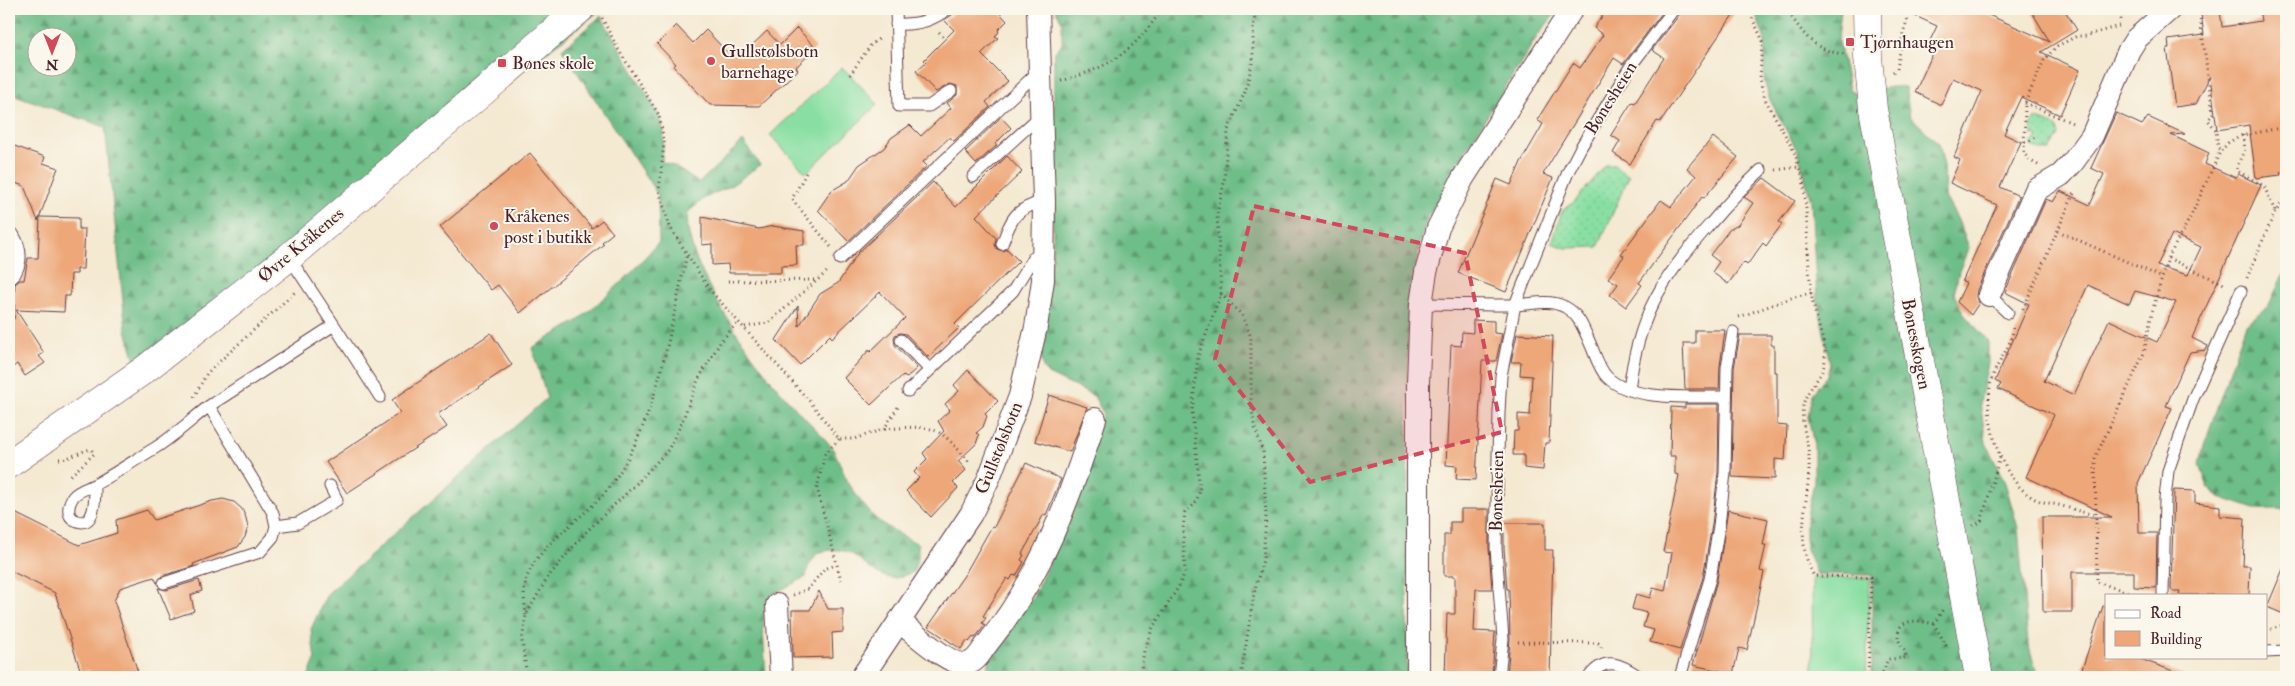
<svg xmlns="http://www.w3.org/2000/svg" width="2295" height="686" viewBox="0 0 2295 686" font-family="'IM FELL Double Pica',serif">
  <defs>
    <pattern id="grass-dots" width="8" height="8" patternUnits="userSpaceOnUse" patternTransform="scale(1.25)"><rect width="8" height="8" fill="#89dfa3"/><path d="M2 2h.1M6 6h.1" fill="none" stroke="#78bf8c" stroke-width="1.8" stroke-linecap="round"/></pattern>
    <pattern id="forest-firs" width="22" height="20" patternUnits="userSpaceOnUse" patternTransform="scale(1.25)"><rect width="22" height="20" fill="#6ebe89"/><path d="M5 1l3.5 6h-7zM16 11l3.5 6h-7z" fill="#5c9a70"/></pattern>
  </defs>
  <rect width="100%" height="100%" fill="#fbf7ec"/>
  <filter id="ink" filterUnits="userSpaceOnUse"><feTurbulence type="fractalNoise" baseFrequency=".02" numOctaves="2"/><feDisplacementMap in="SourceGraphic" scale="10" xChannelSelector="R" yChannelSelector="G"/><feConvolveMatrix kernelMatrix="1 2 1 2 8 2 1 2 1" color-interpolation-filters="sRGB"/></filter>
  <filter id="wash" filterUnits="userSpaceOnUse"><feTurbulence type="fractalNoise" baseFrequency=".0096" numOctaves="4" result="noise"/><feDisplacementMap in="SourceGraphic" scale="20" xChannelSelector="R" yChannelSelector="G"/><feGaussianBlur stdDeviation="1.12" result="paint"/><feColorMatrix in="noise" values="0 0 0 0 0 0 0 0 0 0 0 0 0 0 0 0 0 1.4 0 .05"/><feComposite in="paint" operator="in"/></filter>
  <g filter="url(#wash)">
    <rect width="100%" height="100%" fill="#f4e9d1"/>
    <path fill="url(#grass-dots)" stroke="#6a7f67" d="M2035,118L2056,126L2059,135L2050,150H2041L2032,148V142L2038,138L2035,134L2032,136L2031,126Z
      M1606,165H1615L1629,176L1598,247L1566,248L1552,243L1562,211L1574,202Z"/>
    <path fill="url(#forest-firs)" stroke="#5c6e5a" fill-rule="evenodd" d="M9,9H602L138,370L126,330L105,127L9,93ZM38,38H68V68H38Z
      M1055,9H1559L1538,35L1464,153L1427,219L1419,244L1408,322L1407,677H985L989,660L1009,627L1033,597L1061,538L1103,413L1094,396L1048,374L1043,368L1041,355L1053,245L1054,53L1062,44V22Z
      M1754,9H1841L1838,38L1849,89L1857,94L1890,87H1905L1910,116L1939,144L1944,166L1945,197L1957,218L1969,247L1959,271L1954,294L1963,313L1988,341V363L1980,402L1986,443L2005,483L2018,528L2028,643L2037,674L2040,677H1872V575L1817,574L1806,549V521L1814,482V445L1808,417L1812,394L1827,375L1830,364L1817,297L1811,201L1798,152L1770,100L1764,81L1765,40Z
      M601,16L659,115L664,132L662,162L674,166L699,183L743,141L760,165L732,185L705,198L688,212C680,260 754,362 786,398C800,415 817,428 830,445C837,455 840,465 845,476C851,489 863,505 873,516C883,526 905,537 918,544V559L913,572C907,574 897,579 891,578C858,572 861,540 817,553L808,567L806,577L773,594L765,601L763,630L766,677H308L315,660L311,629L327,594L547,398L532,348L579,320L624,280L659,242L658,195L562,49Z
      M2286,268V509H2255L2219,497L2208,487L2200,465L2204,445L2246,324L2268,307Z"/>
    <path fill="#89dfa3" stroke="#6a7f67" d="M842,67L878,104L806,173L770,135Z
      M1812,577L1870,578L1866,677H1813Z"/>
    <g id="blocks">
      <path fill="#eda779" fill-rule="evenodd" d="M954,9H996L1007,21L998,30L999,32L995,36L998,38L981,54L1008,81L986,102L990,107L954,141L950,137L923,162L927,166L848,241L818,210L831,191L848,181L859,165L884,148L891,138L910,125L921,136L951,108L947,103L957,95V86L950,84L936,92L916,71L926,62L924,60L954,30L944,20L952,15Z
        M1607,9H1665L1623,64L1614,58L1543,174L1553,178L1506,292L1458,273L1497,179L1511,185L1521,162L1543,124L1537,120L1573,63L1580,68L1603,35L1594,28Z
        M1681,9H1737L1660,122L1657,121L1630,164L1613,153L1620,141L1611,135L1632,102L1635,103L1664,58L1652,50L1680,14Z
        M1900,9H1975L2050,42L2030,9H2064L2077,30L2041,52L2080,70L2060,115L2021,97L2004,134L2021,142L2000,187L2019,196L1977,290L1976,297L1979,303L1971,315L1957,302L1966,283L1962,282L1997,205L1950,183L1960,160L1954,157L1982,91L1953,78L1941,105L1915,92L1934,51L1927,47L1937,26Z
        M2202,9H2220L2222,27L2261,21L2259,9H2286V171L2280,172L2281,175L2256,178L2249,125L2217,130L2210,76L2196,104L2175,107L2167,48H2169L2168,40L2204,35L2201,14H2203Z
        M676,25L693,43L706,30L726,51H746L767,31L780,45L797,28L816,48L796,67L798,70L759,106L710,105L673,66L676,64L657,44Z
        M2116,113L2142,125L2148,117L2185,134L2171,135L2209,153L2205,164L2236,178L2238,174L2261,185L2192,338L2208,346L2206,350L2190,352L2166,406L2172,408L2138,483L2139,533H2157L2156,588L2134,587V572H2072V612H2043L2042,517H2112L2026,477L2054,415L1998,389L2001,384L1995,381L2029,304L2005,292L2046,199L2053,202L2060,191L2090,205L2104,174L2091,168ZM2172,234L2201,247L2188,275L2157,266ZM2088,285L2129,304L2135,291L2176,302L2157,342L2109,320L2074,395L2044,381Z
        M1001,117L1011,128L995,144L997,145L976,164L965,152Z
        M1713,137L1738,157L1704,198L1702,197L1639,283L1642,285L1626,307L1610,295L1618,284L1608,278L1624,256L1621,254L1661,200L1671,207L1696,176L1687,168Z
        M9,144L45,157L43,163L58,168L38,221L24,186L9,181Z
        M530,153L592,228L602,220L613,233L602,242L604,244L520,313L498,285L491,290L440,227Z
        M1007,156L1022,172L976,216L996,238L995,245L997,249L1003,251L1007,249L1019,261L955,324L959,328L928,357L906,334L900,333L895,335L894,338L895,345L917,368L906,378L903,375L871,405L844,378L869,350L870,352L905,318L880,292L832,338L830,335L800,365L776,340L798,306L799,326L820,294L838,283L858,253L933,182L956,207Z
        M1764,178L1795,201L1779,222L1782,224L1766,246L1763,243L1747,265L1744,262L1728,284L1712,272L1719,262L1710,255L1729,230L1738,225L1753,203L1744,197Z
        M40,217L79,218V229H85L83,269H77V274H71L70,296H65L64,312L16,310L44,353L39,356L45,363L25,376L17,364L9,370V311L14,319L15,284L20,280H24L28,258H38Z
        M702,217L759,229L773,226L804,231V245H796L797,265L781,266V273H729L728,264L712,265V244L702,245Z
        M1473,320L1494,321V333L1502,334L1496,361H1482L1476,480L1456,479L1457,466L1446,465L1451,345L1461,346L1462,332L1473,333Z
        M1695,330H1725L1720,366L1719,389H1685L1683,343H1695Z
        M491,333L512,365L438,414L447,427L347,493L326,462L400,413L392,400Z
        M1517,334L1553,336L1549,443H1545L1543,470L1524,468V455H1513L1514,431H1518V414L1530,415L1532,376L1520,375L1521,362H1511Z
        M1740,335H1771V345H1774V372H1777V425L1787,426L1785,460L1775,459V479L1732,477L1734,368Z
        M968,370L998,401L985,414L987,416L983,427L976,433L979,435L976,444L958,461L966,470L953,483L958,488L931,517L906,491L919,478L914,472L927,459L923,453L944,431L938,421L950,410L945,404L959,391L954,385Z
        M1049,395L1087,407L1070,452L1035,441Z
        M1685,404H1719L1718,473L1712,525L1703,577L1680,650L1650,642L1654,630L1643,627L1647,613L1632,609L1636,594L1650,598L1653,588L1665,591L1672,553L1663,552L1679,475L1675,474V456H1670L1671,407L1685,408Z
        M1026,463L1061,479L1046,515L1044,514L1022,554L1024,555L1021,560L1024,562L1016,576L1013,575L1010,580L1007,578L983,616L986,618L982,623L985,625L975,638L973,637L969,642L967,640L961,649L928,627L965,574L992,526L994,527Z
        M2174,490L2195,491V503L2220,506V516L2245,518L2243,566H2250L2249,595H2179L2180,591H2172L2171,589Z
        M223,499L234,502L242,509L246,518L248,527L245,537L238,547L193,564L194,566L162,576L157,583L154,577L120,588L114,601L138,672L121,677H91L89,670L81,672L55,593L9,570V510L79,545L117,533L116,520L147,510L154,520L212,501Z
        M1461,509H1489V548L1492,589H1476L1474,631L1495,632L1492,677H1445L1447,614H1455V576H1444V535H1450V522H1461Z
        M1728,510L1768,519L1763,545H1766L1760,571L1764,572L1747,650L1739,648L1733,674L1693,665L1717,580Z
        M1504,523H1545V550H1553L1550,677H1507L1510,639L1509,589H1507L1504,548Z
        M2286,562V615L2267,607Z
        M199,580L202,591L191,595L194,611L171,619L158,588L166,590Z
        M819,591L828,609H843V632L832,633L833,657L793,658L792,610H810Z
        M2103,606L2106,607V657H2135L2184,675V677H2087L2089,672L2082,669Z"/>
    </g>
  </g>
  <g filter="url(#ink)">
    <use href="#blocks" fill-opacity="0" stroke="#643d44" stroke-width="1"/>
    <g fill="none" stroke-linecap="round" stroke-linejoin="round">
      <defs>
        <path id="service" d="M896,9L899,106H929L951,91
          M896,24C915,25 933,21 947,9
          M973,177L1040,116
          M1002,244C1012,217 1015,209 1044,201
          M840,259L1039,71
          M1989,295L2008,313
          M1421,304C1451,304 1482,305 1512,305C1530,305 1548,298 1565,307C1579,314 1584,330 1590,343C1595,354 1599,369 1607,377C1632,402 1692,396 1725,397
          M334,325L380,397
          M901,340L930,370
          M1629,390C1638,315 1662,278 1711,223C1727,204 1743,187 1761,170
          M908,391L1013,291L1033,258L1044,254
          M209,406L334,325L289,257
          M95,485C95,497 96,530 75,520C66,516 68,504 73,497C78,490 89,488 96,484C116,473 135,460 155,448C174,436 191,420 209,406L273,513L276,526L273,537L260,552L164,583
          M276,526L298,523L337,500L330,486
          M2163,595L2165,499L2168,471L2193,399L2241,291
          M2266,652L2286,651
          M1499,677L1503,639L1496,548L1499,412L1501,376L1515,305L1568,172L1581,147L1630,67L1674,9
          M1589,677C1605,655 1621,664 1640,677
          M1680,677L1710,579L1719,526L1725,473L1727,367L1733,332"/>
        <path id="minor" d="M9,238C16,250 17,261 9,273
          M1989,295L2036,190L2061,175L2073,162L2092,136L2129,50L2136,39L2170,9
          M777,605L781,677
          M899,621C913,632 952,669 969,663C977,661 982,650 987,644C1040,579 1070,498 1095,419
          M862,677L971,514L989,478L1020,396L1036,327L1043,280L1044,201L1038,9
          M1418,677V382L1421,304L1426,272L1438,228L1463,178L1572,9"/>
        <path id="secondary" d="M1867,9L1868,57L1873,109L1979,677
          M9,464L144,370L289,257L580,9"/>
      </defs>
      <use href="#service" stroke="#643d44" stroke-width="13"/>
      <use href="#minor" stroke="#643d44" stroke-width="24"/>
      <use href="#secondary" stroke="#643d44" stroke-width="29"/>
      <path stroke="#643d44" stroke-width="3" stroke-dasharray="1 4" stroke-linecap="butt" d="M1748,9L1762,39L1760,79L1765,99L1794,151L1799,167
        M1786,9C1804,34 1812,51 1845,54
        M2118,9L2121,23
        M2199,9L2213,114L2208,120L2216,130L2218,148L2221,150
        M602,18L617,47L659,115L664,142L659,191L670,227L709,289L812,404L839,439H854L884,429L900,404
        M939,32L945,39
        M1893,72L1897,69L1903,33L1911,9
        M850,75L870,46L881,37
        M1061,81C1111,67 1133,52 1162,9
        M2025,103L2075,124
        M2243,135L2245,149L2237,166V171L2264,186L2275,211
        M2025,142H2028L2037,136
        M2038,165L2029,160L2024,153L2025,103L2044,60L2057,46L2077,36H2085L2119,26
        M1776,170L1799,167L1803,178C1808,215 1807,254 1811,291C1813,312 1823,334 1825,354C1827,376 1808,385 1803,405C1800,422 1808,440 1809,457C1811,498 1792,537 1814,576L1871,577L1868,677
        M806,173L792,199L831,247
        M2058,231L2161,277
        M2168,258L2226,285
        M2247,278L2273,216L2286,196
        M728,281L817,280
        M1221,294L1242,315L1251,337V401L1254,425L1263,452L1266,516L1263,560L1254,593L1241,677
        M2023,309L2075,191
        M1739,317L1794,297L1811,293
        M745,327L768,323L829,270
        M2013,328C2014,343 1995,365 1991,381C1983,418 1999,477 2033,498C2042,503 2052,503 2062,506C2074,509 2084,514 2096,514
        M194,397L207,373L295,292
        M885,429C937,425 937,425 971,464
        M839,439L825,454L817,488L841,580
        M59,459C71,459 80,451 91,449L94,454L69,477
        M1973,526L1981,522L2000,457
        M793,595L808,589L824,569L836,565
        M2137,595L2097,582L2095,458L2144,353L2152,312L2168,258L2191,216L2220,152L2228,143L2239,136L2286,127
        M526,615C525,606 523,594 525,585C533,545 585,519 608,489C658,423 669,333 687,254
        M1934,624L1943,609
        M2266,631L2286,624
        M1518,642L1598,643L1601,645V650
        M1696,673L1707,677
        M527,677L522,641L526,615L548,577L584,534L637,483L668,450L681,424L698,380L721,341L739,321
        M1140,677L1144,651L1153,627L1178,588L1185,572L1183,528L1185,512L1195,504L1200,491L1192,411L1198,356L1221,294L1217,214L1224,183L1228,130L1245,92L1253,60V29L1256,9
        M1881,677L1888,659L1906,658C1906,650 1898,644 1898,636C1898,616 1922,621 1934,624L1948,649"/>
      <use href="#service" stroke="#fff" stroke-width="11"/>
      <use href="#minor" stroke="#fff" stroke-width="22"/>
      <use href="#secondary" stroke="#fff" stroke-width="28"/>
    </g>
  </g>
  <path fill="#d1495b" fill-opacity="0.2" stroke="#d1495b" stroke-width="4" stroke-dasharray="10 6" stroke-linejoin="round" d="M1254,206L1465,253L1502,432L1310,482L1215,359Z"/>
  <g fill="#d1495b" stroke="#fbf7ec" stroke-width="2">
    <rect x="1845" y="37" width="10" height="10" rx="2.5"/>
    <circle cx="711" cy="61" r="5"/>
    <rect x="497" y="58" width="10" height="10" rx="2.5"/>
    <circle cx="494" cy="226" r="5"/>
  </g>
  <g text-anchor="middle" dominant-baseline="central" stroke-width="4" stroke-linejoin="round" paint-order="stroke">
    <g font-size="18" fill="#4a1f2b" stroke="#fbf7ec" text-anchor="start">
      <text x="1860" y="42">Tjørnhaugen</text>
      <text x="721" y="51">Gullstølsbotn<tspan x="721" dy="21">barnehage</tspan></text>
      <text x="512" y="63">Bønes skole</text>
      <text x="504" y="216">Kråkenes<tspan x="504" dy="21">post i butikk</tspan></text>
    </g>
    <g font-size="18" fill="#4a1f2b" stroke="#fbf7ec">
      <text transform="translate(1611 98) rotate(-58)">Bønesheien</text>
      <text transform="translate(301 245) rotate(-40)">Øvre Kråkenes</text>
      <text transform="translate(1916 344) rotate(79)">Bønesskogen</text>
      <text transform="translate(999 448) rotate(-68)">Gullstølsbotn</text>
      <text transform="translate(1497 491) rotate(-89)">Bønesheien</text>
    </g>
  </g>
  <rect width="2295" height="686" fill="none" stroke="#fbf7ec" stroke-width="30"/>
  <rect x="2105" y="594" width="162" height="65" fill="#fbf7ec" stroke="#b4a19f"/>
  <rect x="2115" y="610" width="25" height="8" fill="#ffffff" stroke="#b4a19f"/>
  <text x="2150" y="618" font-size="15" fill="#4a1f2b">Road</text>
  <rect x="2115" y="631" width="25" height="15" fill="#eda779" stroke="#b4a19f"/>
  <text x="2150" y="644" font-size="15" fill="#4a1f2b">Building</text>
  <g transform="translate(52 52) rotate(180)"><circle r="24" fill="#fbf7ec" stroke="#b4a19f"/>
  <path d="M0-4L9 19L0 12L-9 19Z" fill="#d1495b"/>
  <text y="-8" font-size="14" font-weight="bold" text-anchor="middle" fill="#4a1f2b">N</text>
  </g>
</svg>
